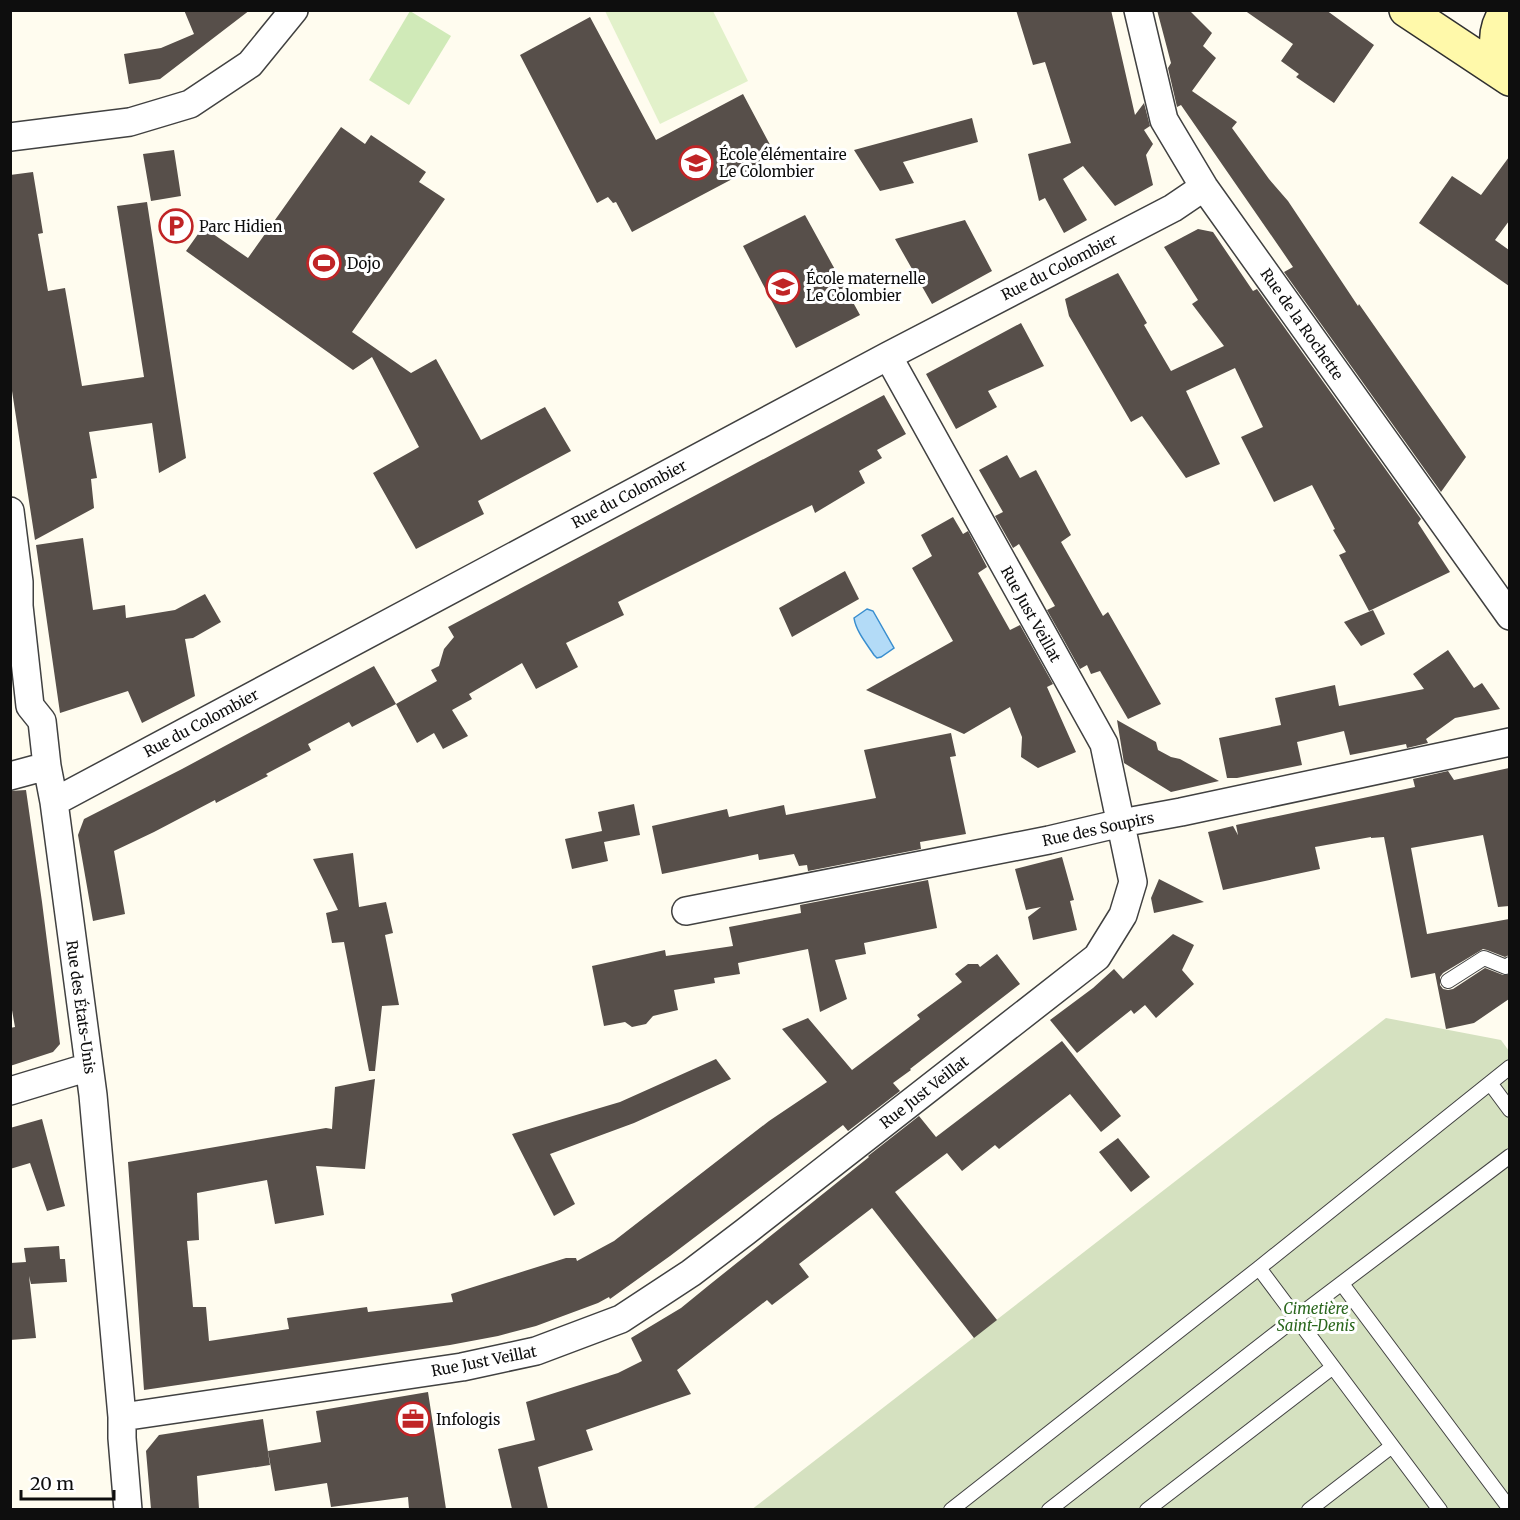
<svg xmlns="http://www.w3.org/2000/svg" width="1520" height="1520" viewBox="0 0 1520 1520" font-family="Merriweather,serif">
  <rect width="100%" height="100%" fill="#fffcef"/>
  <path fill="#d0eab8" d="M410,11L451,36L409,105L369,80Z"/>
  <path fill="#d5e1c0" d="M1386,1018L1501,1040L1509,1051V1509L751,1510Z"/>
  <path fill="#e2f1ca" d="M605,11H713L748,81L660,124Z"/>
  <path fill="#b3dbf7" stroke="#398ecf" stroke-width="1.5" d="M867,609L873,611L894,648L881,657L877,658L874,655C866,643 856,631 854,618Z"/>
  <path fill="#574f4a" d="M184,10H250L160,79L129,84L124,54L161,48L194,34Z
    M1016,10H1111L1135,115L1144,103L1150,126L1144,130L1153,144L1146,155L1153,185L1115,206L1083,166L1063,179L1087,220L1064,233L1045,198L1039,201L1028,154L1071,143L1045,62L1033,65Z
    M1157,10H1189L1212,33L1203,46L1216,58L1192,91L1237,122L1232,128L1269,179L1288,201L1358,306L1359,304L1466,457L1441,492L1284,272L1293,267L1280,248L1181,105L1177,107L1168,68L1171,63Z
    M1244,10H1326L1374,45L1334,103L1296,77L1299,74L1281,61L1293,44Z
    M590,17L656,140L743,94L776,156L632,232L616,202L613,203L608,197L597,203L520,55Z
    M972,118L978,142L903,162L914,183L880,191L854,150Z
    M341,127L365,144L371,135L426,172L419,182L445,199L352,332L411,373L436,359L481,440L545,407L571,451L478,501L484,514L416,549L373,473L419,447L372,357L353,370L186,251L203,227L248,258Z
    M174,150L181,196L151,201L143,154Z
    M1509,157V221L1495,240L1509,250V286L1419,223L1452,176L1481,195Z
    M33,172L43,233L38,234L48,291L65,288L82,386L144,377L117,206L147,202L186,458L159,473L152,423L89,432L97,478L91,479L94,508L35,540L10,378V175Z
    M805,215L860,315L796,348L743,246Z
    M965,220L992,271L932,304L895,239Z
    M1198,229L1213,232L1253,291L1257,289L1421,519L1418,523L1450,572L1369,611L1339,555L1346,552L1333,530L1335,529L1312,485L1274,502L1241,437L1263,427L1235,368L1186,391L1220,464L1186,478L1142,416L1131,422L1069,316L1065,299L1118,273L1147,323L1144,325L1171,371L1224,346L1192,304L1198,300L1164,247Z
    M1021,323L1044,366L988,391L997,407L956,429L926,374Z
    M884,395L906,434L877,450L882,458L859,471L865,483L815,513L812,505L618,602L624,615L566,643L578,667L536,689L522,663L469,694L472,699L452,710L468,736L443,749L434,733L417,743L396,704L437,681L431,670L439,666L444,649L454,637L448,627Z
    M1007,455L1020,478L1036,470L1071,535L1061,542L1103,616L1108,612L1161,704L1128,719L1100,671L1091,674L1087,665L1080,669L1047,610L1055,606L1019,544L1013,548L995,516L1003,512L979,470Z
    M953,517L963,534L968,531L987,567L978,573L1010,630L1020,625L1053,684L1047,687L1076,752L1038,768L1021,757L1022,737L1010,707L964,734L866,690L953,641L912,568L932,556L921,535Z
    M83,538L93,610L125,605L126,618L175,610L205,594L221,622L193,638L185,639L195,696L142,723L128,691L60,713L36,545Z
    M845,571L859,599L792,637L779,608Z
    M1373,610L1385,634L1361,646L1344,622Z
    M1448,650L1474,688L1482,683L1500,709L1455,718L1426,739L1428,743L1407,748L1406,744L1350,755L1344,731L1297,742L1302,765L1237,778H1227L1219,738L1281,725L1275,698L1335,685L1339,706L1424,689L1413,674Z
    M374,666L396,704L352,727L349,722L308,744L311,750L266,774L268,776L216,803L215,800L154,832L114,851L125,914L93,921L78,835L84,819L182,769Z
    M1117,720L1156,742L1158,750L1171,757L1180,759L1219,781L1171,792L1124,763Z
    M951,733L956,756L950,757L966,834L920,842L921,849L808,871L807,865L799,866L794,854L759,860L758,854L662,874L652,826L727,809L729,817L784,805L786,815L876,798L864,750Z
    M1509,768V906L1498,907L1483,835L1411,848L1427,934L1509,919V955L1505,957L1487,950L1483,949L1443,973L1440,977V985L1443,989L1448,990L1453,989L1485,968L1503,975H1509V999L1474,1023L1446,1029L1435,973L1411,978L1384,837L1371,838V837L1315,847L1320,869L1223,890L1208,832L1233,826L1238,835L1236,825L1415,787L1413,779L1448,771L1454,780Z
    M26,790L42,902L60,1044L53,1052L10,1066V1028L15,1027L10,999V791Z
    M634,804L640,835L604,842L608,861L572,869L565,839L602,831L598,812Z
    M353,853L359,907L386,902L393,933L385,935L399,1005L382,1006L375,1071H369L344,942L332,943L326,913L338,910L313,859Z
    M1062,857L1074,900L1070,901L1077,930L1033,940L1028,917L1041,907L1026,910L1015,869Z
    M1159,879L1204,902L1154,913L1151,898Z
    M928,880L937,928L864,943L866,954L835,960L847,999L820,1012L808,949L738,963L740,974L714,978L715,983L674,990L678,1010L653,1016L646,1024L632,1027L625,1022L604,1026L592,966L665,950L666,956L733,946L729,927L801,913L800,905Z
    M1173,934L1194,945L1182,970L1194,984L1156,1018L1145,1005L1134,1014L1131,1010L1077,1053L1050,1020L1093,988L1114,969L1123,979Z
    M997,954L1020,984L910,1069L911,1070L893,1083L900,1091L848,1131L843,1125L670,1256L610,1299L609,1297L598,1303L536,1326L498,1336L450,1345L144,1390L128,1162L326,1128L332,1129L335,1087L375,1079L365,1169L316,1166L324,1215L275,1224L267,1180L197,1193L199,1240L187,1241L193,1307H206L209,1341L289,1329L287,1318L367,1307L368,1312L453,1302L451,1294L566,1258H576L577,1261L614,1241L769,1121L827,1082L782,1029L808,1018L852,1070L920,1019L917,1015L962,982L955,974L968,964H978L980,967Z
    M1062,1041L1121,1116L1101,1132L1070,1094L999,1149L995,1145L962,1171L947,1153L895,1192L997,1320L974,1338L872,1208L799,1264L809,1277L772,1305L767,1300L677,1370L691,1394L586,1430L593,1450L538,1467L548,1509H512L498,1449L535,1440L526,1402L618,1373L642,1361L631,1338L681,1308L708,1286L869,1157L868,1156L919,1116L936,1137Z
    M716,1059L731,1079L634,1123L550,1154L575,1204L554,1216L512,1134L620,1102Z
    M42,1119L65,1206L47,1211L30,1163L10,1169V1128Z
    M1118,1138L1150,1177L1131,1192L1099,1152Z
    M59,1246L60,1259H65L67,1282L31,1284L29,1276L36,1338L10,1340V1263L26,1262L24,1248Z
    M428,1392L446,1509H409L408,1497L331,1507L327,1483L275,1491L268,1451L321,1442L316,1411Z
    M263,1419L270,1465L197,1476L199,1509H151L146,1451L159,1435Z"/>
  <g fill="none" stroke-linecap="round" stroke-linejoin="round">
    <defs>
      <path id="service" d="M1448,981L1484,958L1506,967L1510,964
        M1490,1083L1510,1110
        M1259,1268L1440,1510
        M1342,1284L1510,1509
        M951,1510L1259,1268L1510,1067
        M1049,1510L1297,1317L1510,1156
        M1147,1510L1333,1367
        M1309,1510L1392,1446"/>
      <path id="minor" d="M1138,10L1164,120L1204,187L1510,616
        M10,137L130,122L190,104L250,64L294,10
        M10,511L19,582V606L30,706L42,721L47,766L54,802L93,1095L122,1417V1438L128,1510
        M10,776L47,766
        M54,802L888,356L1173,208L1204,187
        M686,911L1049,840L1121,823L1181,812L1510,742
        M10,1091L89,1067
        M122,1417L462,1367L536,1351L621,1319L691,1273L745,1232L1097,957L1123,915L1133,882L1104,744L888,356"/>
      <path id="secondary" d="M1406,10L1510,79
        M1507,10C1491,33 1495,55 1510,77"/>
    </defs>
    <use href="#service" stroke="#414141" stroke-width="16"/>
    <use href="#minor" stroke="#414141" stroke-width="30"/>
    <use href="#secondary" stroke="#303030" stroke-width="36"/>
    <use href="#service" stroke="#fff" stroke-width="14"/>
    <use href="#minor" stroke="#fff" stroke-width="27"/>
    <use href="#secondary" stroke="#fff9aa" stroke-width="33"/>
  </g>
  <defs>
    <symbol id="school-ring" viewBox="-11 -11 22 22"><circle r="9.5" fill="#fff" stroke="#c02426" stroke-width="1.5"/><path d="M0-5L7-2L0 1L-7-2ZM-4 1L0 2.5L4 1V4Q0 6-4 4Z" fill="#c02426"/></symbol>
    <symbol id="parking-ring" viewBox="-11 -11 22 22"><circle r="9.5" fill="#fff" stroke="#c02426" stroke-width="1.5"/><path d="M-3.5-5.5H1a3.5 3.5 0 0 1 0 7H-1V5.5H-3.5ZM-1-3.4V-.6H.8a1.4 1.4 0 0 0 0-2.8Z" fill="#c02426"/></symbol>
    <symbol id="stadium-ring" viewBox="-11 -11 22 22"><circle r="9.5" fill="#fff" stroke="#c02426" stroke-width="1.5"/><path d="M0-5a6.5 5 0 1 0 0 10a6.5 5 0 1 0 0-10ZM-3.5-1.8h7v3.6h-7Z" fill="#c02426"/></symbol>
    <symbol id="office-ring" viewBox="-11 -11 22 22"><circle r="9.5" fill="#fff" stroke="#c02426" stroke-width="1.5"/><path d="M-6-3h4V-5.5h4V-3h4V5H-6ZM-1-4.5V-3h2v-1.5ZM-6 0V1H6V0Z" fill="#c02426"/></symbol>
  </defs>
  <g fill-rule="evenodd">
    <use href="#school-ring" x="677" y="144" width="38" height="38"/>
    <use href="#parking-ring" x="157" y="207" width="38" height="38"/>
    <use href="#stadium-ring" x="305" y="244" width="38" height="38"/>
    <use href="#school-ring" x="764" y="268" width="38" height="38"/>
    <use href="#office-ring" x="394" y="1400" width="38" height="38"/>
  </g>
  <g text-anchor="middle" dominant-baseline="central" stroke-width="6" stroke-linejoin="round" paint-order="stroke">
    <g font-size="15" fill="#0e0e0e" stroke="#fff" text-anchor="start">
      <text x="719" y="154">École élémentaire<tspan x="719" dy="17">Le Colombier</tspan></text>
      <text x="199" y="226">Parc Hidien</text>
      <text x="347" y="263">Dojo</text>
      <text x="806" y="278">École maternelle<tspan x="806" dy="17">Le Colombier</tspan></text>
      <text x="436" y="1419">Infologis</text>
    </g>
    <g font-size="15" fill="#0e0e0e" stroke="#fff">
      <text transform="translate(1059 267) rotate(-27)">Rue du Colombier</text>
      <text transform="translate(1302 324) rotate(55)">Rue de la Rochette</text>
      <text transform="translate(629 494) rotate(-28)">Rue du Colombier</text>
      <text transform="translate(1031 614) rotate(61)">Rue Just Veillat</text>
      <text transform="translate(201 723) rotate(-28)">Rue du Colombier</text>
      <text transform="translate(1098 829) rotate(-12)">Rue des Soupirs</text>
      <text transform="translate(81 1007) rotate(82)">Rue des États-Unis</text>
      <text transform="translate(924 1092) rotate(-38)">Rue Just Veillat</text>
      <text transform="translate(484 1361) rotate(-11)">Rue Just Veillat</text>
    </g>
    <g font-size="15" font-style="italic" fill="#2a671d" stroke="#fff">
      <text x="1316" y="1308">Cimetière<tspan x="1316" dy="17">Saint-Denis</tspan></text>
    </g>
  </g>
  <rect width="1520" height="1520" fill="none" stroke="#0e0e0e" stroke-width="24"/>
  <path d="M21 1490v9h93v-9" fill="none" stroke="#0e0e0e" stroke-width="3"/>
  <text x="30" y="1490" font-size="18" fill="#0e0e0e" stroke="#ffffff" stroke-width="4.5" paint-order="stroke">20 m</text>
</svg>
